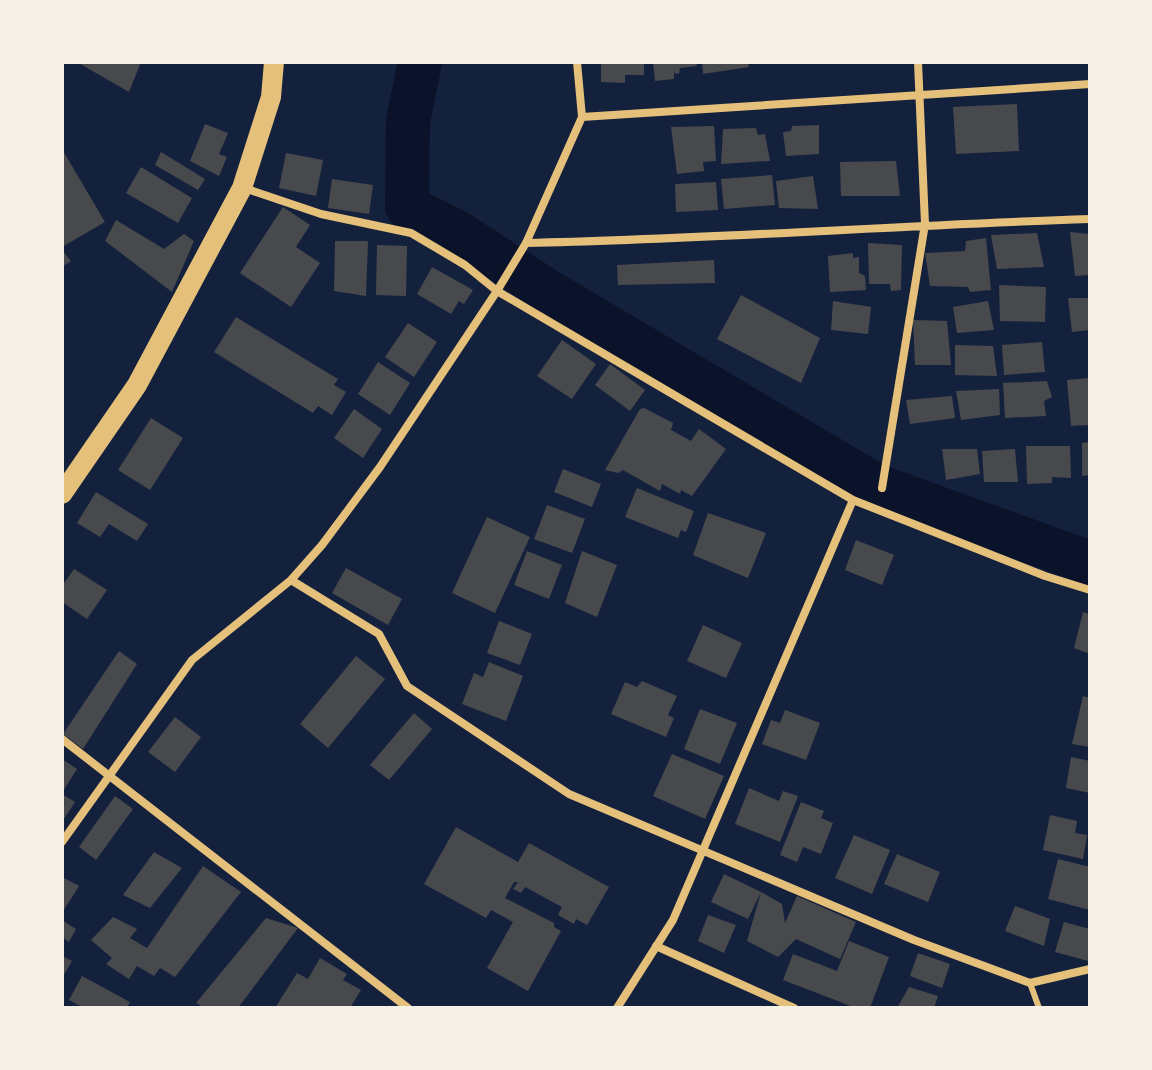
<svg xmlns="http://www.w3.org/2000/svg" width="1152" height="1070" viewBox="0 0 1152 1070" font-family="'DM Sans',sans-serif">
  <rect width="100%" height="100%" fill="#14213d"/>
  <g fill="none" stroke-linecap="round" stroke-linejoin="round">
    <path stroke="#0b132b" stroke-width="44" d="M420,62L408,121L407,207L457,232L549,292L877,486L1090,563"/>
  </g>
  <path fill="#48494c" d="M77,62H141L129,92Z
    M601,62H644V75H625V83L601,82Z
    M653,62H696L697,66L680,68L679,74L674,73V79L655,81Z
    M702,62H748L749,67L703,74Z
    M1017,104L1019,151L956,154L953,107Z
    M205,124L228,133L219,154L227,157L219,176L190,161Z
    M819,125V154L786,156L783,132L791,131L792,126Z
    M714,126L716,161L703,162L704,171L677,174L671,127Z
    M756,128L758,135L765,134L770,161L721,164L723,129Z
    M62,149L105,222L62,247Z
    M161,152L205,179L198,190L155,165Z
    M286,153L323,160L316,196L279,188Z
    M896,161L900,196H841L840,162Z
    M141,167L192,198L178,223L126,193Z
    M772,175L775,205L724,209L721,179Z
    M813,176L818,209L779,208L776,181Z
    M332,179L373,185L369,214L328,208Z
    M716,182L718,210L676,212L675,184Z
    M283,207L310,225L296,247L320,263L291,307L240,273Z
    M116,220L164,249L184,234L194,241L172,292L105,241Z
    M1070,232L1090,234V275L1075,276Z
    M1037,233L1044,267L997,269L991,235Z
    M986,238L991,290L970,292L968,287L930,286L925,253L965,251L966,241Z
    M335,241H368L366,296L334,291Z
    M868,243L902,245L901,290L891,291L890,284H869Z
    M377,245L407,246L406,296L376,295Z
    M62,250L71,261L62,267Z
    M853,253V258L859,257V273L865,276L866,290L830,292L828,256Z
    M714,260L715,283L618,285L617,265Z
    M432,267L473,290L464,304L459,301L451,314L417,294Z
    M999,285L1046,287L1045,322L1000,321Z
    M741,295L820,338L801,383L717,339Z
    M1068,298H1090V330L1072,332Z
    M833,301L871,307L868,334L831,330Z
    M988,301L994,330L957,333L953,307Z
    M236,317L338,379L334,385L346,392L332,415L318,406L313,413L214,352Z
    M913,320L947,321L951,365H915Z
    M408,323L437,342L414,377L385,357Z
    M562,340L596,364L572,399L537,376Z
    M1042,342L1045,372L1004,375L1002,345Z
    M955,345L993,346L997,376L955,375Z
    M378,362L410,383L390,415L358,394Z
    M610,364L645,390L630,411L595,385Z
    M1090,378V425L1071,426L1067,380Z
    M1047,381L1052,397L1044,401L1046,416L1005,418L1003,383Z
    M999,389L1000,415L961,420L956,391Z
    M952,396L955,418L910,424L906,400Z
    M644,408L673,423L671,430L691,441L699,429L726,449L692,496L681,490L680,494L662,484L660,491L623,470L618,473L605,470L640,409Z
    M354,409L382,429L363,458L334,438Z
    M151,418L183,438L150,490L118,470Z
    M1090,442V475L1082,476V443Z
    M1026,446H1070L1071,478L1052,477V483L1027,484Z
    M942,449H977L980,474L946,480Z
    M1015,449L1018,482H984L982,451Z
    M563,469L601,484L592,507L554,492Z
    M637,488L694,511L686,532L681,530L678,538L625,517Z
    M96,492L148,524L137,541L109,524L100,537L77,523Z
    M547,505L585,519L572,553L534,539Z
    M708,513L766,533L748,578L693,555Z
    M487,517L530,537L495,613L452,593Z
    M856,540L894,555L882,585L845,570Z
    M527,551L562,565L549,599L514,585Z
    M582,551L617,565L597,617L565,603Z
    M346,568L402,599L388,625L332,593Z
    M74,569L107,590L87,619L62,602V586Z
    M1083,612L1090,614V654L1074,648Z
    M499,621L532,634L520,665L487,653Z
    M703,625L742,643L726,678L687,661Z
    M119,651L137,664L83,749L63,734Z
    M356,656L385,679L328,748L300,724Z
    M489,662L523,676L506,721L462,704L474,673L483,677Z
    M642,681L677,696L668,715L674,718L666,737L611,714L625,682L637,687Z
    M1083,696L1090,698V747L1072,744Z
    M700,709L737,723L720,764L684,749Z
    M785,710L820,723L806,760L762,744L771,720L780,723Z
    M414,713L432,729L389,780L370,765Z
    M175,717L201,737L175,772L148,752Z
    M672,754L724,776L705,819L653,796Z
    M1071,757L1090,761V793L1066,788Z
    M62,759L77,769L62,793Z
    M749,788L779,801L783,791L798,796L780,842L735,824Z
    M62,794L75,802L62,822Z
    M115,796L133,809L96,860L79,847Z
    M801,802L824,811L821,818L833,823L821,854L803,847L797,862L780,855Z
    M1050,815L1077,821L1075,833L1087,835L1083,859L1043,850Z
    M456,827L518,862L529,843L609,887L587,925L576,919L574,924L558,915L562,907L525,887L521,893L513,889L518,882H514L505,898L554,923V927L561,931L528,991L487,968L513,922L491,910L486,918L424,884Z
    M854,835L890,850L872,894L835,878Z
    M154,852L182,868L150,908L123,895Z
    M897,854L940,872L928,902L884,884Z
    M1058,859L1090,867V910L1048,899Z
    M203,866L241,892L175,977L160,968L154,976L137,966L129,979L106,964L112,958L91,940L113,917L137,929L130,938L147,948Z
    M724,874L761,892L782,904L785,923L797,896L856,922L840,959L796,939L778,957L747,941L761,892L748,919L711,902Z
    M62,877L79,886L62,913Z
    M1015,906L1050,919L1044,946L1005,931Z
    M708,915L736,925L724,953L698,941Z
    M266,918L298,928L238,1008H205L196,1003Z
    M62,920L76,929L69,942L62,937Z
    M1064,922L1090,929L1088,961L1055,952Z
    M849,941L889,957L870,1008H856L783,980L793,954L837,971Z
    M918,953L950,964L942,988L910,976Z
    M62,956L72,961L62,978Z
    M320,958L347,974L343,980L361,990L350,1008H275L297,973L308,979Z
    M82,976L130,1002L127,1008H84L69,1000Z
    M909,987L938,996L934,1008H897Z"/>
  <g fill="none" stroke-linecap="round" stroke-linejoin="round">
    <path stroke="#e5c07b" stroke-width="6" d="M1030,983L1039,1008"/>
    <path stroke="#e5c07b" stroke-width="8" d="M582,117L1090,84
      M244,188L321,214L411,233L465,265L497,291L853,500L1045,576L1090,590
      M526,243C714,239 902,225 1090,219
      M882,488L925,224L918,62
      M291,580L379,634L407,686L569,794L914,940L1030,983L1090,969
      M62,739L408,1008
      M62,842L192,660L291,580L322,545L380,467L497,291L526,243L582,117L577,62
      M656,946L794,1008
      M617,1008L673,920L853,500"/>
    <path stroke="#e5c07b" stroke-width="20" d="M62,494L137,385L242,188L271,97L274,62"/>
  </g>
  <rect width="1152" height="1070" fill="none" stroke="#f6f1e7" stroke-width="128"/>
</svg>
